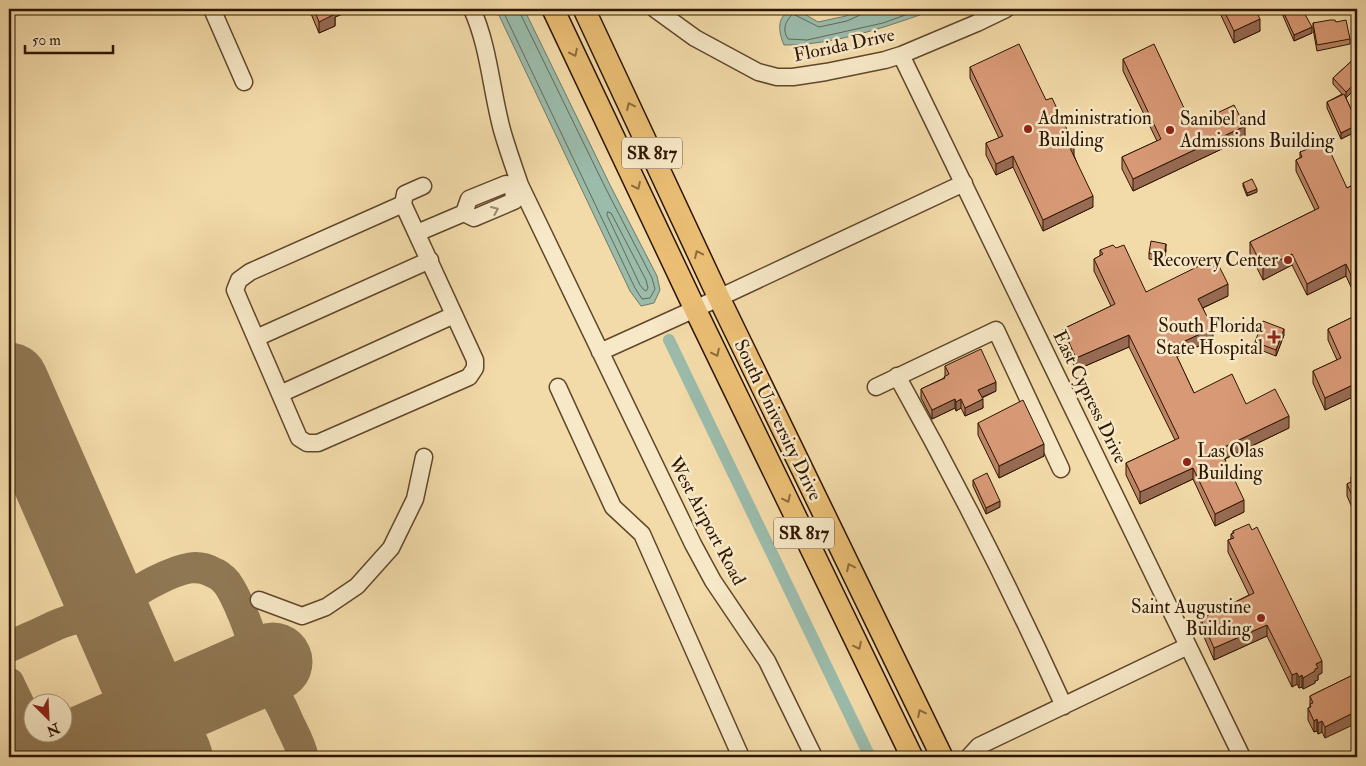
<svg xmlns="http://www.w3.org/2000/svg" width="1366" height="766" viewBox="0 0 1366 766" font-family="'IM FELL Double Pica',serif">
  <rect width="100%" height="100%" fill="#f3dba9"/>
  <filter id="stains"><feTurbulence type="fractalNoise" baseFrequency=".004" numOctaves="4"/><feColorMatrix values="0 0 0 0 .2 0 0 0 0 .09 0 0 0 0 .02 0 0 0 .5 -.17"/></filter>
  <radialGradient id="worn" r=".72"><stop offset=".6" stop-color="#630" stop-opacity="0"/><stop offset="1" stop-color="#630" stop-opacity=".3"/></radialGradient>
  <path fill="#9bbbab" stroke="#6f7967" d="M496,9H524L611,187L657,276L660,290L654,303L641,306L630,291Z
    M796,9L818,22L846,16L861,9H937C888,26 837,45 784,45C777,29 777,13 796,9Z"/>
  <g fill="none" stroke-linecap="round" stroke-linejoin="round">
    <path stroke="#646856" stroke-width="1" d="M502,9L635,288L642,299L650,298L655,289L652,278L606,189L520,13V9
      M862,9L860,15L847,21L819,27L793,14C785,21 782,30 788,39L807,40L883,23L922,9
      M608,212L611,213L646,280L648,288L646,291L644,290L640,285L607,215Z"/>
    <path stroke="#9bbbab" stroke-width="12" d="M669,340L870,757"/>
    <path stroke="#907854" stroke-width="31" d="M9,437C34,464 53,496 73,527
      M70,620C92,607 96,592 91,568
      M120,635C119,623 119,612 126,602C134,589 175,570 190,568C197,567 205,568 212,572C218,574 223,578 227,583C235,594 253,634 252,647C251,661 244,671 233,679
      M9,647C23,640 38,634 52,627C80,615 97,610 120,635
      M233,679C270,675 277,696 290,725C295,735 301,746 303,757
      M9,683C19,706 37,732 28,757"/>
    <path stroke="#907854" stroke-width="79" d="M9,382L173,757
      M56,757L273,662"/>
    <defs>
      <path id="minor" d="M212,9L244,82
        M472,9C489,47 491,89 502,130C507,148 514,167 520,185L693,544L713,581L767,661L814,757
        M655,9L695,38L758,72L777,77H793L826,72L885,60L901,55L977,23L1006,9
        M901,55L1242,757
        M403,204L475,360V368L469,377L318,443H307L299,438L235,290L239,280L250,272Z
        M403,204L405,194L423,186
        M464,213L474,218L514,201L513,188
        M417,233L464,213L469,199L506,184L513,188
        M256,338L430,260
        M600,352L695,309L964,183
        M897,376C957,483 1013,594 1064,706
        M558,387L613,507L642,534L741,757
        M876,387L996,330L1061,469
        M280,394L454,315
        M259,600L302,616L326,607L357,586L391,548L415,499L424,457
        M969,757L979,746L1188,646"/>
      <path id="major" d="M553,9L695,309L912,757
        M584,9L719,298L942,757"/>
    </defs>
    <use href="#minor" stroke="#5f472a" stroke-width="19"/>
    <use href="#major" stroke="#2e1600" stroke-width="24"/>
    <use href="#minor" stroke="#f7e8c7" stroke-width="16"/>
    <use href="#major" stroke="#eabe74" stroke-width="21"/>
  </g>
  <path fill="#ba8465" stroke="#2e1600" d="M309,9H355L335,17V26L319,33Z
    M1218,9H1255L1260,31L1234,43Z
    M1280,9H1302L1312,33L1294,41Z
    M1336,22L1350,39V44L1317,51L1313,29V23Z
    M1357,56V87L1346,98L1357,122V131L1341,139L1327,108V102L1342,94L1333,84V78Z
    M1123,59L1192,125L1245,138L1133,191L1122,169V157L1157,141L1123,71Z
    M970,67L1046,100L1074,155L1093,207L1043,231L1013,167L996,175L986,155V143L999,138L970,78Z
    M1319,148L1347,188L1357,183V285L1351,287L1346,276L1307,295L1292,265L1263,280L1250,254V242L1315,210L1296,171V160L1300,158V152Z
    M1243,183L1257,192L1247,196L1243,186Z
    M1100,250L1146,292L1228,296L1203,308L1213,339L1177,357L1194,393L1246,404L1289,428L1225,459L1244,512L1215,526L1193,479L1140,504L1126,475V463L1175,440L1129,347L1076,370L1063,341V329L1111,306L1094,271V259L1100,256Z
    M1166,250L1164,262L1149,259V253Z
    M1357,315V395L1325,410L1313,383V371L1337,360L1328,340V329Z
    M1284,335L1276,356L1255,348V342Z
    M945,366L996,391L982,398L983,408L965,416L961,408L956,411L955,408L932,419L921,398V389L944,378V377L945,376Z
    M978,423L1044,456L999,478L978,435Z
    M1357,471V519L1347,496V484L1351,482V477L1353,476V473Z
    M973,480L1000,507L986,514L973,486Z
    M1233,531L1322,673L1318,675V680L1315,681V683L1303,689L1302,687L1299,688L1297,684L1292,687L1267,636L1214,660L1201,630V619L1249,595L1228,552V540L1231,539V534L1233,533Z
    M1357,673L1325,738L1322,732L1318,734L1317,731L1314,732L1308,720V708L1310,707V696Z"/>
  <path fill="#976b53" stroke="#2e1600" d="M332,9H355L335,17V26L319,33V22Z
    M1260,19V31L1234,43V31Z
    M1312,27V33L1294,41V35Z
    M1357,81V87L1346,98V92Z
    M1357,125V131L1341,139V133Z
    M1245,126V138L1133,191V179Z
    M1074,144V155L1069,158V146Z
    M1013,156V167L996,175V164Z
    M1257,189V192L1247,196V193Z
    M1093,196V207L1043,231V220Z
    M1166,244V250L1164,262V256Z
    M1292,254V265L1263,280V268Z
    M1346,264V276L1307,295V284Z
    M1357,274V285L1351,287V275Z
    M1228,284V296L1198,310V299Z
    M1213,328V339L1172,359V347Z
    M1284,329V335L1276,356V350Z
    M1129,335V347L1076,370V358Z
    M996,382V391L978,399V390Z
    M1357,383V395L1325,410V398Z
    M955,399V408L932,419V410Z
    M961,399V408L956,411V402Z
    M983,399V408L965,416V408Z
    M1289,416V428L1220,461V449Z
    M1044,444V456L999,478V466Z
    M1193,468V479L1140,504V492Z
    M1244,500V512L1215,526V514Z
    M1000,501V507L986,514V508Z
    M1267,625V636L1214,660V648Z
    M1322,661V673L1318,675V680L1315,681V683L1303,689V678L1315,669L1316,664Z
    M1297,673V684L1292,687V675Z
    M1302,675V687L1299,688V677Z
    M1357,711V723L1325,738V727Z
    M1317,719V731L1314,732V721Z
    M1322,721V732L1318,734V723Z"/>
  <path fill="#d89976" stroke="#2e1600" d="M314,9H333L335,14L319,22Z
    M1223,9H1255L1260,19L1234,31Z
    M1282,9H1302L1312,27L1294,35Z
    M1330,20H1335L1336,22L1346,20L1350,39L1317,45L1313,23Z
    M1019,44L1046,100L1052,98L1074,144L1069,146L1093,196L1043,220L1013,156L996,164L986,143L1003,136L970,67Z
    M1154,44L1192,125L1234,105L1245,126L1133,179L1122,157L1161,139L1123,59Z
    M1357,56V81L1346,92L1333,78Z
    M1344,94L1357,122V125L1341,133L1327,102Z
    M1318,145L1319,148L1327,145L1347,188L1357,183V274L1351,275L1346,264L1307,284L1292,254L1263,268L1250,242L1319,208L1296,160L1302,157L1300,152Z
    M1252,179L1257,189L1247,193L1243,183Z
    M1151,241L1166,244L1164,256L1149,253Z
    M1113,245L1116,248L1124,245L1146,292L1215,258L1228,284L1198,299L1213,328L1172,347L1180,363L1194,393L1232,374L1246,404L1275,389L1289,416L1220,449L1244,500L1215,514L1193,468L1140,492L1126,463L1179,438L1129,335L1076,358L1063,329L1115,304L1094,259L1103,254L1100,250Z
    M1357,315V383L1325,398L1313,371L1341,358L1328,329Z
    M1263,321L1284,329L1276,350L1255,342Z
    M981,349L996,382L978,390L983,399L965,408L961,399L956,402L955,399L932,410L921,389L945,378L944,377L949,374L945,366Z
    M1023,400L1044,444L999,466L978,423Z
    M1357,471V507L1347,484L1353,481L1351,477L1354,476L1353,473Z
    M987,473L1000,501L986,508L973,480Z
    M1249,524L1252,530L1257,527L1322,661L1316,664L1318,668L1315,669V671L1303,678L1302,675L1299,677L1297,673L1292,675L1267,625L1214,648L1201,619L1254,593L1228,540L1234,538L1231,534L1234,533L1233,531Z
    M1357,673V711L1325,727L1322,721L1318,723L1317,719L1314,721L1308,708L1311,707L1310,704L1313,703L1310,696Z"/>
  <defs><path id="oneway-chevron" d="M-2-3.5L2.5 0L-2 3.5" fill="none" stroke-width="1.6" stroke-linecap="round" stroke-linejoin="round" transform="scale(1.25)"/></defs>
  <g stroke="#8c6a3a">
    <use href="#oneway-chevron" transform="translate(574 53) rotate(65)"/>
    <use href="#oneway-chevron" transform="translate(630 106) rotate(-115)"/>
    <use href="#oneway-chevron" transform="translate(637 186) rotate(65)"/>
    <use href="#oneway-chevron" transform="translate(698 254) rotate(-115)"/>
    <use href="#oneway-chevron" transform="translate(716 353) rotate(64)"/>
    <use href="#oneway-chevron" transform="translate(787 499) rotate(64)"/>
    <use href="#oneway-chevron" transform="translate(850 567) rotate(-116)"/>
    <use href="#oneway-chevron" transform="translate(858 646) rotate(64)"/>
    <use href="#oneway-chevron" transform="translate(921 713) rotate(-116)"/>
  </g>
  <use stroke="#9d8a6d" href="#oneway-chevron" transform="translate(495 210) rotate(-23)"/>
  <g fill="#8f2418" stroke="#f7e8c7" stroke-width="2">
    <circle cx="1028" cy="129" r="5"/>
    <circle cx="1170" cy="130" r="5"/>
    <circle cx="1288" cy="260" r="5"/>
    <path d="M1271.5 329.5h5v5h5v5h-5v5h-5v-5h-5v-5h5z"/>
    <circle cx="1187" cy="462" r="5"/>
    <circle cx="1261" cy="618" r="5"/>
  </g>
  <g text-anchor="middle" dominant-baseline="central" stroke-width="5" stroke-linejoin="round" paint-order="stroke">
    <g fill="#f7e8c7" stroke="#6a553c" stroke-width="1">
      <rect x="622" y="137.5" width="60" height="31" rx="4"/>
      <rect x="774" y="517.5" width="60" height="31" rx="4"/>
    </g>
    <g font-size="18" font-weight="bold" fill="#2e1600">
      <text x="652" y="153">SR 817</text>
      <text x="804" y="533">SR 817</text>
    </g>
    <g font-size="19" fill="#2e1600" stroke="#f7e8c7">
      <text transform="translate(844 45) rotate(-12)">Florida Drive</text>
      <text transform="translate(1090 397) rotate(64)">East Cypress Drive</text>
      <text transform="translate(778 420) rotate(64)">South University Drive</text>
      <text transform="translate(707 521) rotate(62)">West Airport Road</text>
    </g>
    <g font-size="19" fill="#2e1600" stroke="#f7e8c7" text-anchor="start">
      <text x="1038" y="118">Administration<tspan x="1038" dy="22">Building</tspan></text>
      <text x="1180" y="119">Sanibel and<tspan x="1180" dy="22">Admissions Building</tspan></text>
      <text x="1278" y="260" text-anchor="end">Recovery Center</text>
      <text x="1263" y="326" text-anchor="end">South Florida<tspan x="1263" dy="22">State Hospital</tspan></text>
      <text x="1197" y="451">Las Olas<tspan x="1197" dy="22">Building</tspan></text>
      <text x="1251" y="607" text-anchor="end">Saint Augustine<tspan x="1251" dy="22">Building</tspan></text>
    </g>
  </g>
  <rect width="1366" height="766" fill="none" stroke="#f3dba9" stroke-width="30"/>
  <rect x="10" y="10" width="1346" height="746" fill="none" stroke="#2e1600" stroke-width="2.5"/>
  <rect x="15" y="15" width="1336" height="736" fill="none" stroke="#2e1600"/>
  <g transform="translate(48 718) rotate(156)"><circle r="24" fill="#f7e8c7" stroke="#a79477"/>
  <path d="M0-4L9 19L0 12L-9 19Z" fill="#8f2418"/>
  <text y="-8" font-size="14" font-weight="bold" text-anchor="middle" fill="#2e1600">N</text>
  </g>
  <path d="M25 45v8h88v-8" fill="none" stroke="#2e1600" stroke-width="2.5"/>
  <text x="32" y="45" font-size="15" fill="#2e1600" stroke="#f7e8c7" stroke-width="4" paint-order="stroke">50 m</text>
  <rect width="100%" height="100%" filter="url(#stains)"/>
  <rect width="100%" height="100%" fill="url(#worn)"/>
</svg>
